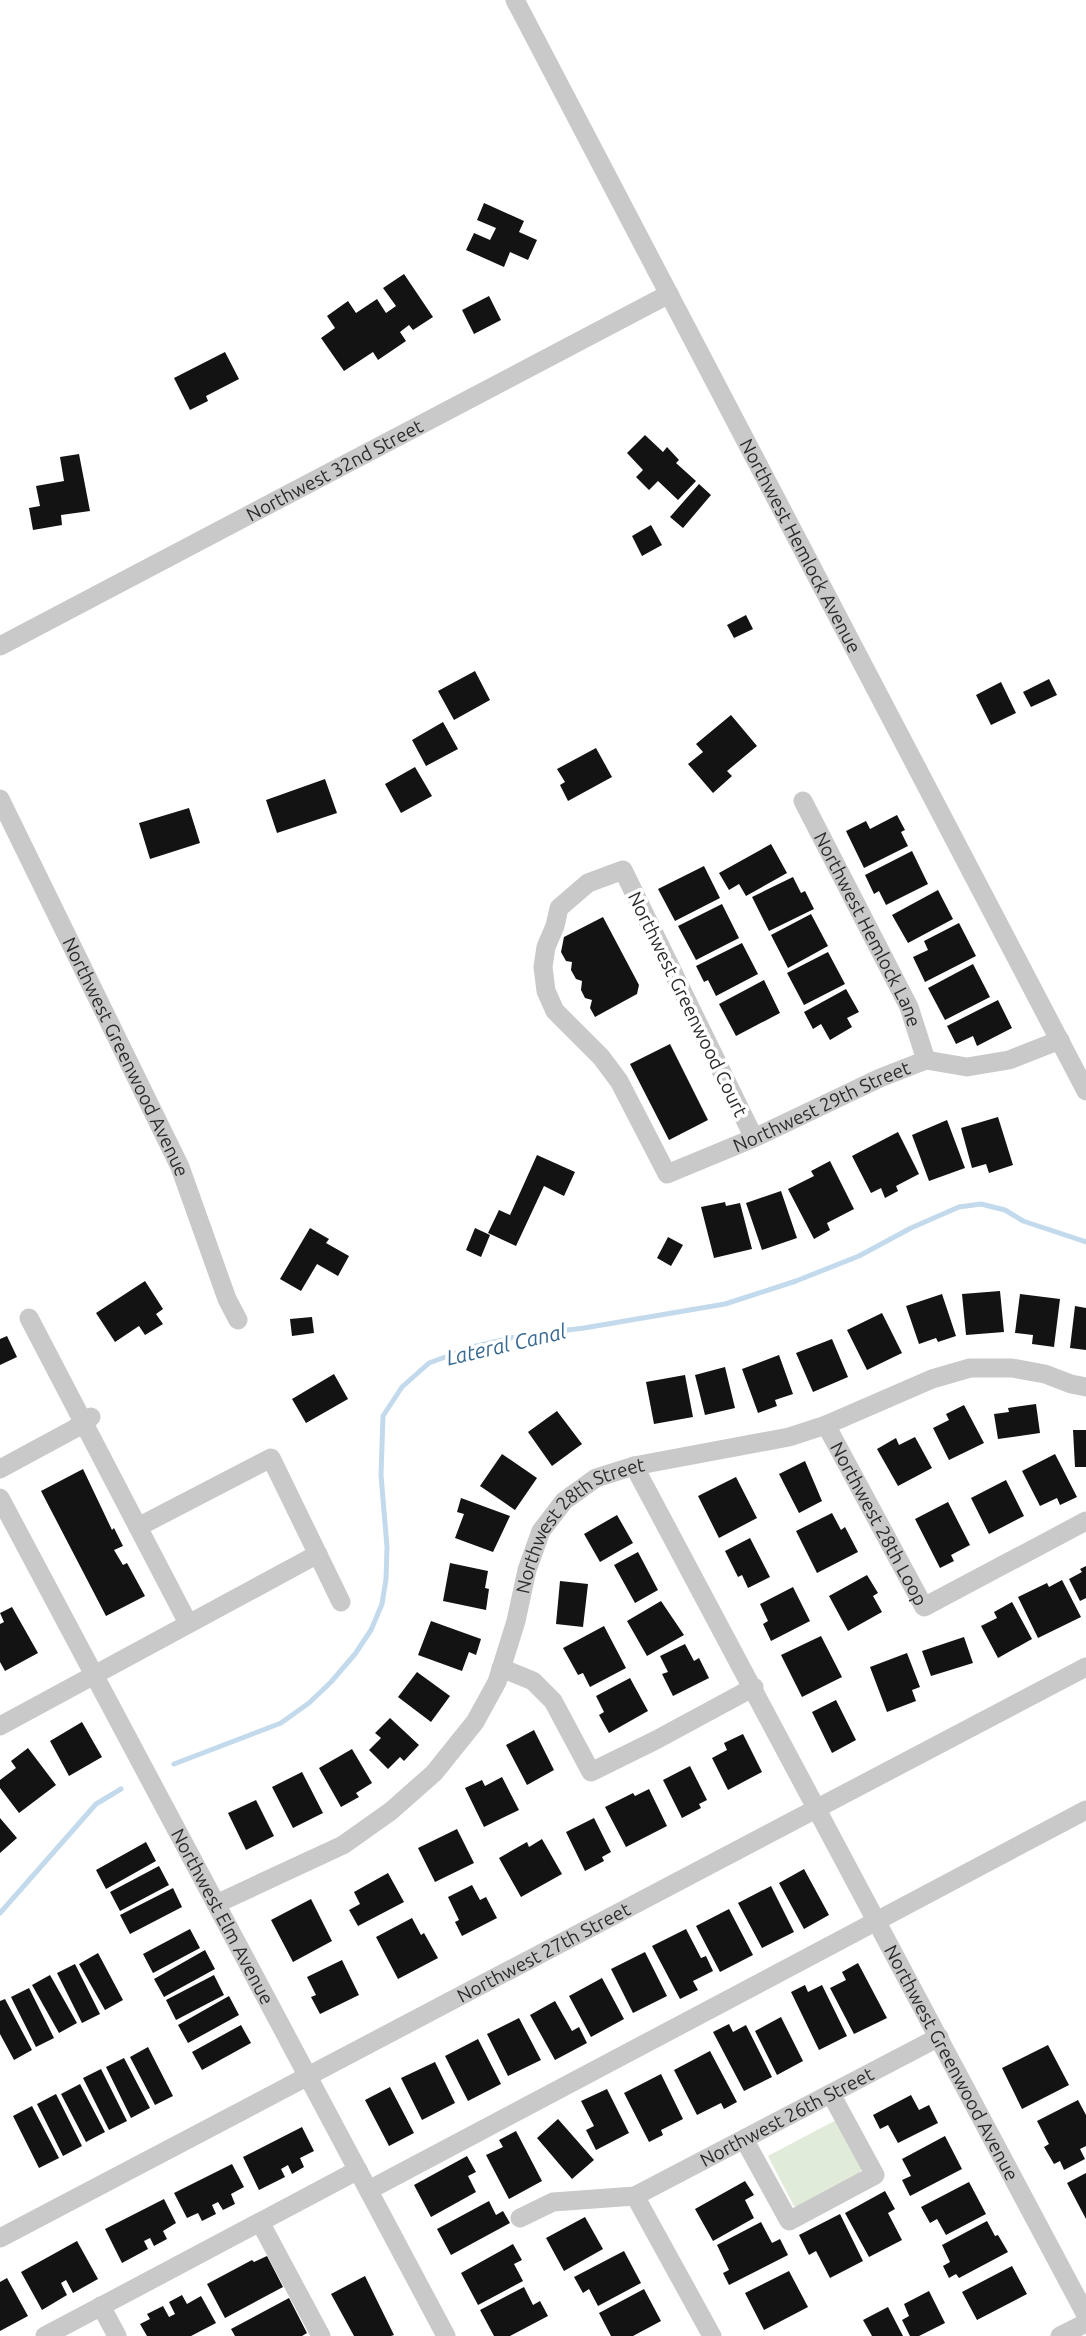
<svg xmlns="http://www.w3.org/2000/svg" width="1086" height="2336" viewBox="0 0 1086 2336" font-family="Ubuntu,sans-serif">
  <rect width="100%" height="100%" fill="#fff"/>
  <path fill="#e1ebd9" d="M836,2120L862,2169L857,2176L801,2206H794L768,2156Z"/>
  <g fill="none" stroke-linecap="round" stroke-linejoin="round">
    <path stroke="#c3daec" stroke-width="5" d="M174,1764L281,1723L309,1703L331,1682L355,1654L371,1630L382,1604L386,1579L387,1547L381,1475L383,1416L402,1387L429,1363L472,1347L520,1336L584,1328L725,1304L796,1281L859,1256L911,1228L959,1207L981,1204L1005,1210L1023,1221L1086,1242
      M0,1913L96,1804L121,1789"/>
  </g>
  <path fill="#131313" d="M484,203L524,221L519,232L537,240L528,260L510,252L504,267L466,250L474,233L490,240L496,228L477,220Z
    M404,274L433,317L413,330L409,325L400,332L406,341L378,360L373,352L344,371L321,338L335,328L327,316L348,301L356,313L377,299L386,313L396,306L383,288Z
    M489,296L501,320L474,334L462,310Z
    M225,352L239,379L206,396L208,401L190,410L174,378Z
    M645,435L663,452L667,447L679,460L676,463L696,481L678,500L658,481L649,490L636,477L643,470L627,453Z
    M79,454L90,511L61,515L62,525L33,530L29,508L40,506L36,486L64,481L60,457Z
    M699,484L711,495L683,528L670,517Z
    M651,525L662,545L642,556L632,536Z
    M746,615L753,629L734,638L727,625Z
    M475,671L490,700L454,720L438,691Z
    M1049,679L1057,695L1031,707L1023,692Z
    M1001,682L1016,713L991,725L976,695Z
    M731,715L757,746L727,771L732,776L713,793L688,764L703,752L696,744Z
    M443,722L458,749L426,766L412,740Z
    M596,748L612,777L568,801L560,785L565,782L557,769Z
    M415,767L432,796L401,813L385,784Z
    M325,779L337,813L277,833L266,800Z
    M189,808L200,843L150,859L139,823Z
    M897,815L905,830L901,832L908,846L864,868L846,831L866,821L870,829Z
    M771,844L787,873L746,896L739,884L729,890L719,873Z
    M912,851L928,884L886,905L879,891L874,894L865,875Z
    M704,866L720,898L675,921L658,889Z
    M793,877L801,893L805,891L814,909L769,931L752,897Z
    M938,890L953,919L908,943L892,915Z
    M722,904L739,938L696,960L678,926Z
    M811,914L828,946L788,968L771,935Z
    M603,917L639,985L637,994L595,1017L590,1008L592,1000L585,998L581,990L582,981L576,979L571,970L572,962L566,961L561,952L564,937Z
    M959,923L976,956L925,982L913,957L928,950L924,941Z
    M742,943L758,974L716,996L708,980L704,982L696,966Z
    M828,952L845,984L804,1005L787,973Z
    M973,964L990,997L945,1020L928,988Z
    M764,980L780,1013L736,1036L719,1004Z
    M846,989L859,1012L847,1018L852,1027L830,1040L821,1024L813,1029L804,1012Z
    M998,1000L1012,1028L977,1046L973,1036L956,1044L947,1026Z
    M670,1044L708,1120L669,1140L630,1064Z
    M998,1117L1013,1165L989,1173L986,1164L972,1168L961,1128Z
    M947,1120L965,1168L929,1181L912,1135Z
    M898,1132L919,1174L896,1186L898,1191L885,1198L881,1188L871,1193L852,1156Z
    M537,1155L575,1172L564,1196L544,1186L516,1246L488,1233L499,1210L510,1215Z
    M830,1161L854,1209L827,1223L830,1230L814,1239L788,1189L814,1176L811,1171Z
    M781,1191L797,1238L762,1250L746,1203Z
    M725,1202L726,1206L740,1203L752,1249L714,1258L701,1207Z
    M310,1228L329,1239L326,1243L349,1256L338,1276L317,1264L301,1291L280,1279Z
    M475,1228L490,1235L481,1257L466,1250Z
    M668,1237L683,1245L671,1266L657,1258Z
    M145,1281L163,1309L156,1314L163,1324L145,1335L139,1326L115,1342L96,1313Z
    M1000,1291L1004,1332L966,1335L962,1294Z
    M942,1294L956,1336L938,1342L936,1338L919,1344L906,1306Z
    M1020,1294L1060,1299L1054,1347L1032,1344L1033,1335L1015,1333Z
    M1075,1306L1086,1308V1350L1070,1348Z
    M882,1313L902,1353L867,1370L847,1330Z
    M312,1317L314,1333L292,1336L290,1319Z
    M7,1336L17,1357L0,1365V1339Z
    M832,1339L848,1377L813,1392L796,1353Z
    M779,1355L793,1394L775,1400L777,1406L758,1413L742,1369Z
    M725,1367L735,1408L705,1415L695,1375Z
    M334,1374L348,1399L306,1423L292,1399Z
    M685,1375L693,1417L654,1424L646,1382Z
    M1036,1404L1040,1433L998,1439L994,1414L1009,1412L1008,1408Z
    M964,1405L984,1443L949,1460L933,1428L949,1420L946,1414Z
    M557,1411L582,1444L552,1466L528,1432Z
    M1073,1430H1086V1467H1075Z
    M915,1437L932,1468L898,1486L877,1449L896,1438L899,1445Z
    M502,1454L537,1478L515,1510L480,1486Z
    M1055,1454L1077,1497L1060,1505L1057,1498L1040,1506L1022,1471Z
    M805,1461L822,1501L799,1513L779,1474Z
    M83,1469L112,1530L114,1528L123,1546L114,1550L123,1565L127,1563L145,1596L106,1616L41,1491Z
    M736,1477L757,1518L719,1538L698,1496Z
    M1006,1480L1024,1516L989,1534L971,1498Z
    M461,1498L510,1516L493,1552L455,1538L464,1514L457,1512Z
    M948,1502L970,1545L951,1555L954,1561L940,1568L915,1519Z
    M832,1513L841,1530L845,1527L858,1552L817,1573L796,1531Z
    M617,1515L633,1543L600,1562L584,1534Z
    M750,1538L770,1577L748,1588L742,1575L738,1577L725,1551Z
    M638,1552L658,1590L635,1603L614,1565Z
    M450,1563L488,1571L485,1588L489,1589L486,1610L443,1601Z
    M1086,1566V1598L1080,1601L1069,1579L1082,1572L1080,1569Z
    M867,1575L878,1593L873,1596L882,1612L848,1631L829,1596Z
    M1062,1580L1081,1617L1038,1638L1018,1597L1047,1583L1049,1587Z
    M560,1581L588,1584L583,1627L556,1624Z
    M793,1587L810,1621L771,1641L763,1624L768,1621L760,1604Z
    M661,1601L684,1635L647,1656L627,1621Z
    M1012,1602L1032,1639L998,1658L981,1626L997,1618L994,1612Z
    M12,1607L38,1653L5,1671L0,1662V1624L4,1622L0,1613Z
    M431,1621L481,1639L476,1655L469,1652L462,1671L418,1655Z
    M604,1626L626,1668L590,1687L583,1673L578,1675L563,1648Z
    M821,1636L842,1677L802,1697L781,1655Z
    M964,1637L973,1663L931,1676L922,1651Z
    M685,1644L694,1661L699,1658L709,1678L673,1696L662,1674L668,1672L660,1656Z
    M907,1653L920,1687L912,1690L916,1701L887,1712L870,1667Z
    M417,1672L450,1696L431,1722L398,1697Z
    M630,1678L648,1711L609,1733L599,1715L604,1712L596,1696Z
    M836,1700L856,1740L832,1753L812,1712Z
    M390,1718L419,1745L404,1761L400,1757L388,1769L369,1750L381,1738L375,1733Z
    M82,1722L102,1757L69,1776L50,1741Z
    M534,1730L554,1770L527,1785L506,1745Z
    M743,1734L762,1772L728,1790L712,1758L727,1750L724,1743Z
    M28,1748L56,1785L19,1813L0,1788V1780L16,1768L11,1761Z
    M352,1749L372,1783L356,1793L359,1797L341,1807L319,1768Z
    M690,1766L707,1800L699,1804L701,1808L682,1818L663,1780Z
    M302,1772L323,1813L293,1828L272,1787Z
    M502,1777L519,1810L484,1827L465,1788L482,1780L485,1786Z
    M649,1789L667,1826L626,1847L605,1807L633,1793L635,1796Z
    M256,1800L274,1836L246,1850L228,1813Z
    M0,1818L17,1838L0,1853Z
    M594,1818L611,1852L602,1857L604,1861L585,1871L566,1832Z
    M457,1829L474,1863L435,1882L418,1848Z
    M542,1839L562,1874L521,1897L499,1858L527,1842L529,1847Z
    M146,1842L156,1861L106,1889L96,1870Z
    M159,1866L169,1885L120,1911L110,1892Z
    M804,1869L829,1915L804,1929L779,1883Z
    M388,1873L404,1902L358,1926L349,1910L360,1904L354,1892Z
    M472,1885L480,1900L486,1897L497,1918L462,1936L455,1922L459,1920L448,1897Z
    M771,1886L794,1932L762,1948L738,1903Z
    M173,1888L182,1907L130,1934L120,1915Z
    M311,1899L332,1941L293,1962L271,1920Z
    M729,1909L753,1955L720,1972L696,1926Z
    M412,1918L421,1935L424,1933L438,1958L398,1979L376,1937Z
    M190,1929L200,1948L153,1973L143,1954Z
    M686,1929L701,1958L706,1956L713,1971L693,1981L698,1990L680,1999L652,1946Z
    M205,1950L215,1969L164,1997L154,1979Z
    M645,1952L667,1996L633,2013L611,1969Z
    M98,1953L123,2000L105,2010L79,1964Z
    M342,1960L359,1995L320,2014L311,1997L316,1995L307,1977Z
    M858,1963L887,2018L854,2034L830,1988L846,1980L842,1972Z
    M75,1964L100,2014L82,2023L57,1973Z
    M50,1975L77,2023L59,2033L32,1985Z
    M214,1975L224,1995L176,2020L166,2000Z
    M602,1978L624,2019L591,2037L569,1996Z
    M805,1985L808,1992L822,1985L847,2036L819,2050L791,1992Z
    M29,1988L54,2038L36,2047L11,1997Z
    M229,1996L239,2015L188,2043L178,2025Z
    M5,1999L32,2050L14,2060L0,2034V2001Z
    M555,2001L572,2031L579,2027L587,2043L555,2060L530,2015Z
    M781,2017L803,2061L777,2075L755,2031Z
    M519,2018L541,2060L508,2076L487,2034Z
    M729,2024L733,2032L746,2025L772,2077L744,2091L713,2032Z
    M241,2025L251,2043L202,2070L192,2052Z
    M478,2039L501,2084L468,2101L445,2056Z
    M1048,2045L1069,2085L1022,2109L1002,2068Z
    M148,2047L173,2096L155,2105L130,2057Z
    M710,2051L737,2102L724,2109L721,2103L697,2115L674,2070Z
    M124,2058L150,2108L131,2118L106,2067Z
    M435,2062L455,2103L422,2120L401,2078Z
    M101,2069L127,2121L109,2130L83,2078Z
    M661,2074L683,2119L661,2130L663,2135L649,2142L624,2093Z
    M80,2084L105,2132L86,2142L61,2094Z
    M390,2087L414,2133L389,2146L365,2100Z
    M607,2089L629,2133L596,2150L586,2130L594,2126L581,2101Z
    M56,2094L82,2146L63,2156L37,2104Z
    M911,2095L919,2110L929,2105L938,2123L898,2143L888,2125L880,2129L873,2115Z
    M1078,2100L1086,2115V2146L1080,2149L1085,2159L1064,2170L1060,2161L1054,2164L1044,2147L1049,2144L1037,2121Z
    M32,2106L59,2158L39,2168L13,2116Z
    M558,2119L594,2160L572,2179L537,2138Z
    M302,2127L314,2151L300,2158L304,2167L292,2174L288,2165L281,2169L285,2177L259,2190L243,2157Z
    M516,2131L542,2181L509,2199L486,2155L503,2147L499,2140Z
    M945,2136L962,2169L910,2196L902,2180L911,2176L902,2159Z
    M467,2156L476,2172L468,2176L476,2192L431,2217L414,2185Z
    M232,2164L244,2187L231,2194L235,2204L223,2210L218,2202L212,2205L216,2214L202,2221L198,2213L187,2218L174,2193Z
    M1086,2173V2219L1067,2183Z
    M745,2181L754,2195L745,2200L754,2218L713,2241L695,2209Z
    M969,2182L986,2214L946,2235L937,2219L930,2223L921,2207Z
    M885,2191L895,2209L888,2213L902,2240L869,2257L845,2213Z
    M164,2199L176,2223L163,2231L167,2239L154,2246L150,2238L144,2241L148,2249L122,2263L105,2229Z
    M489,2201L496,2215L503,2211L510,2223L451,2255L437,2229Z
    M840,2214L863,2261L830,2278L816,2251L809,2255L799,2235Z
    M585,2217L603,2249L564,2271L546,2238Z
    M987,2221L995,2236L998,2235L1008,2252L959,2278L956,2274L949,2278L943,2266L950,2262L942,2245Z
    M761,2222L772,2243L780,2239L788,2255L729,2285L723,2273L729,2270L717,2245Z
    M77,2241L98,2279L73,2293L66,2280L61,2283L67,2295L42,2310L21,2272Z
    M513,2244L522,2260L514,2264L523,2281L478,2305L461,2273Z
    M624,2251L641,2283L598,2306L589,2289L583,2293L574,2277Z
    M267,2256L283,2287L225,2318L207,2284L252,2260L254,2262Z
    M1012,2266L1027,2294L977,2320L962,2292Z
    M789,2271L808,2307L764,2330L745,2293Z
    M365,2276L394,2335L391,2336H354L331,2294Z
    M7,2278L28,2316L0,2331V2282Z
    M524,2287L533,2305L540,2301L548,2316L510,2336H494L480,2310Z
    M644,2289L661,2321L633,2336H611L599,2313Z
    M929,2291L945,2323L919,2336H910L902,2320L909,2316L904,2304Z
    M182,2295L187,2304L201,2296L216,2323L191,2336H147L140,2324L150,2319L147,2314L163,2306L169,2317L175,2314L169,2302Z
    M289,2298L307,2333L302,2336H235L231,2329Z
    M888,2307L903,2336H872L863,2320Z"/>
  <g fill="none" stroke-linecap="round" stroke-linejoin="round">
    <g stroke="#c9c9c9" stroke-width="19">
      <path id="s1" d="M515,0L1086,1091"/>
      <path id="s2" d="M0,646L669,294"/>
      <path id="s3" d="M0,799L180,1167L227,1299L238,1320"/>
      <path id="s4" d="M803,801L909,1007L926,1060"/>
      <path id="s5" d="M754,1138L623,870L588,883L559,908L555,926L546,947L543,967L546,991L555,1011L601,1057L619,1081L667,1174L754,1138L880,1078L926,1060L967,1067L1009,1060L1060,1040"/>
      <path d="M29,1318L188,1623"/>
      <path id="s6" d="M826,1425L924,1607L1086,1521"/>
      <path id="s7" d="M634,1466L1086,2315"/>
      <path d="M0,1469L74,1429L91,1417"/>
      <path id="s8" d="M0,1498L446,2336"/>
      <path d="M138,1527L271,1458L341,1602"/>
      <path d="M501,1668L533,1681L553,1701L591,1772L656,1740L754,1687"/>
      <path d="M0,1726L318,1554"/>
      <path id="s9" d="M216,1904L343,1845L391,1811L434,1773L475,1722L497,1682L516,1621L527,1570L541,1531L564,1501L596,1478L634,1466L789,1437L826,1425L932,1379L970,1368H1012L1045,1374L1071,1384L1086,1387"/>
      <path d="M744,2139L789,2221L875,2175L831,2094"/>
      <path d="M369,2190L1086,1810"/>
      <path d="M635,2196L712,2336"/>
      <path id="s10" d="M520,2218L553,2202L635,2196L939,2037"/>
      <path d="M260,2222L321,2336"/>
      <path id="s11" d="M0,2238L1086,1667"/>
      <path d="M101,2306L117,2336"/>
      <path d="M45,2336L358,2170"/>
      <path d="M1060,2336L1086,2323"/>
    </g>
  </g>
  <g text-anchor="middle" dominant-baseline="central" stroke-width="7" stroke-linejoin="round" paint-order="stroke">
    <g font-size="19" fill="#2c2c2c" stroke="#fff">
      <text stroke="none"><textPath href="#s2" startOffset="378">Northwest 32nd Street</textPath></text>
      <text stroke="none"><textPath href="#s1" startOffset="616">Northwest Hemlock Avenue</textPath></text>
      <text stroke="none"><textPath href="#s4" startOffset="144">Northwest Hemlock Lane</textPath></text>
      <text transform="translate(688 1004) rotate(64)">Northwest Greenwood Court</text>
      <text stroke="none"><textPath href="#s3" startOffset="287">Northwest Greenwood Avenue</textPath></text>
      <text stroke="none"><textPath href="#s5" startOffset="850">Northwest 29th Street</textPath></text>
      <text stroke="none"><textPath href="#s6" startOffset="112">Northwest 28th Loop</textPath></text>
      <text stroke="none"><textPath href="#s9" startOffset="556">Northwest 28th Street</textPath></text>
      <text stroke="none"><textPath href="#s8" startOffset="474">Northwest Elm Avenue</textPath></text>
      <text stroke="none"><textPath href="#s11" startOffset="614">Northwest 27th Street</textPath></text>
      <text stroke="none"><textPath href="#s7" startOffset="676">Northwest Greenwood Avenue</textPath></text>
      <text stroke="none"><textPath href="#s10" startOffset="290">Northwest 26th Street</textPath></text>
    </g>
    <g font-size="21" font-style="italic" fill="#376992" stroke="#fff">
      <text transform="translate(506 1344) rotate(-13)">Lateral Canal</text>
    </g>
  </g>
</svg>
